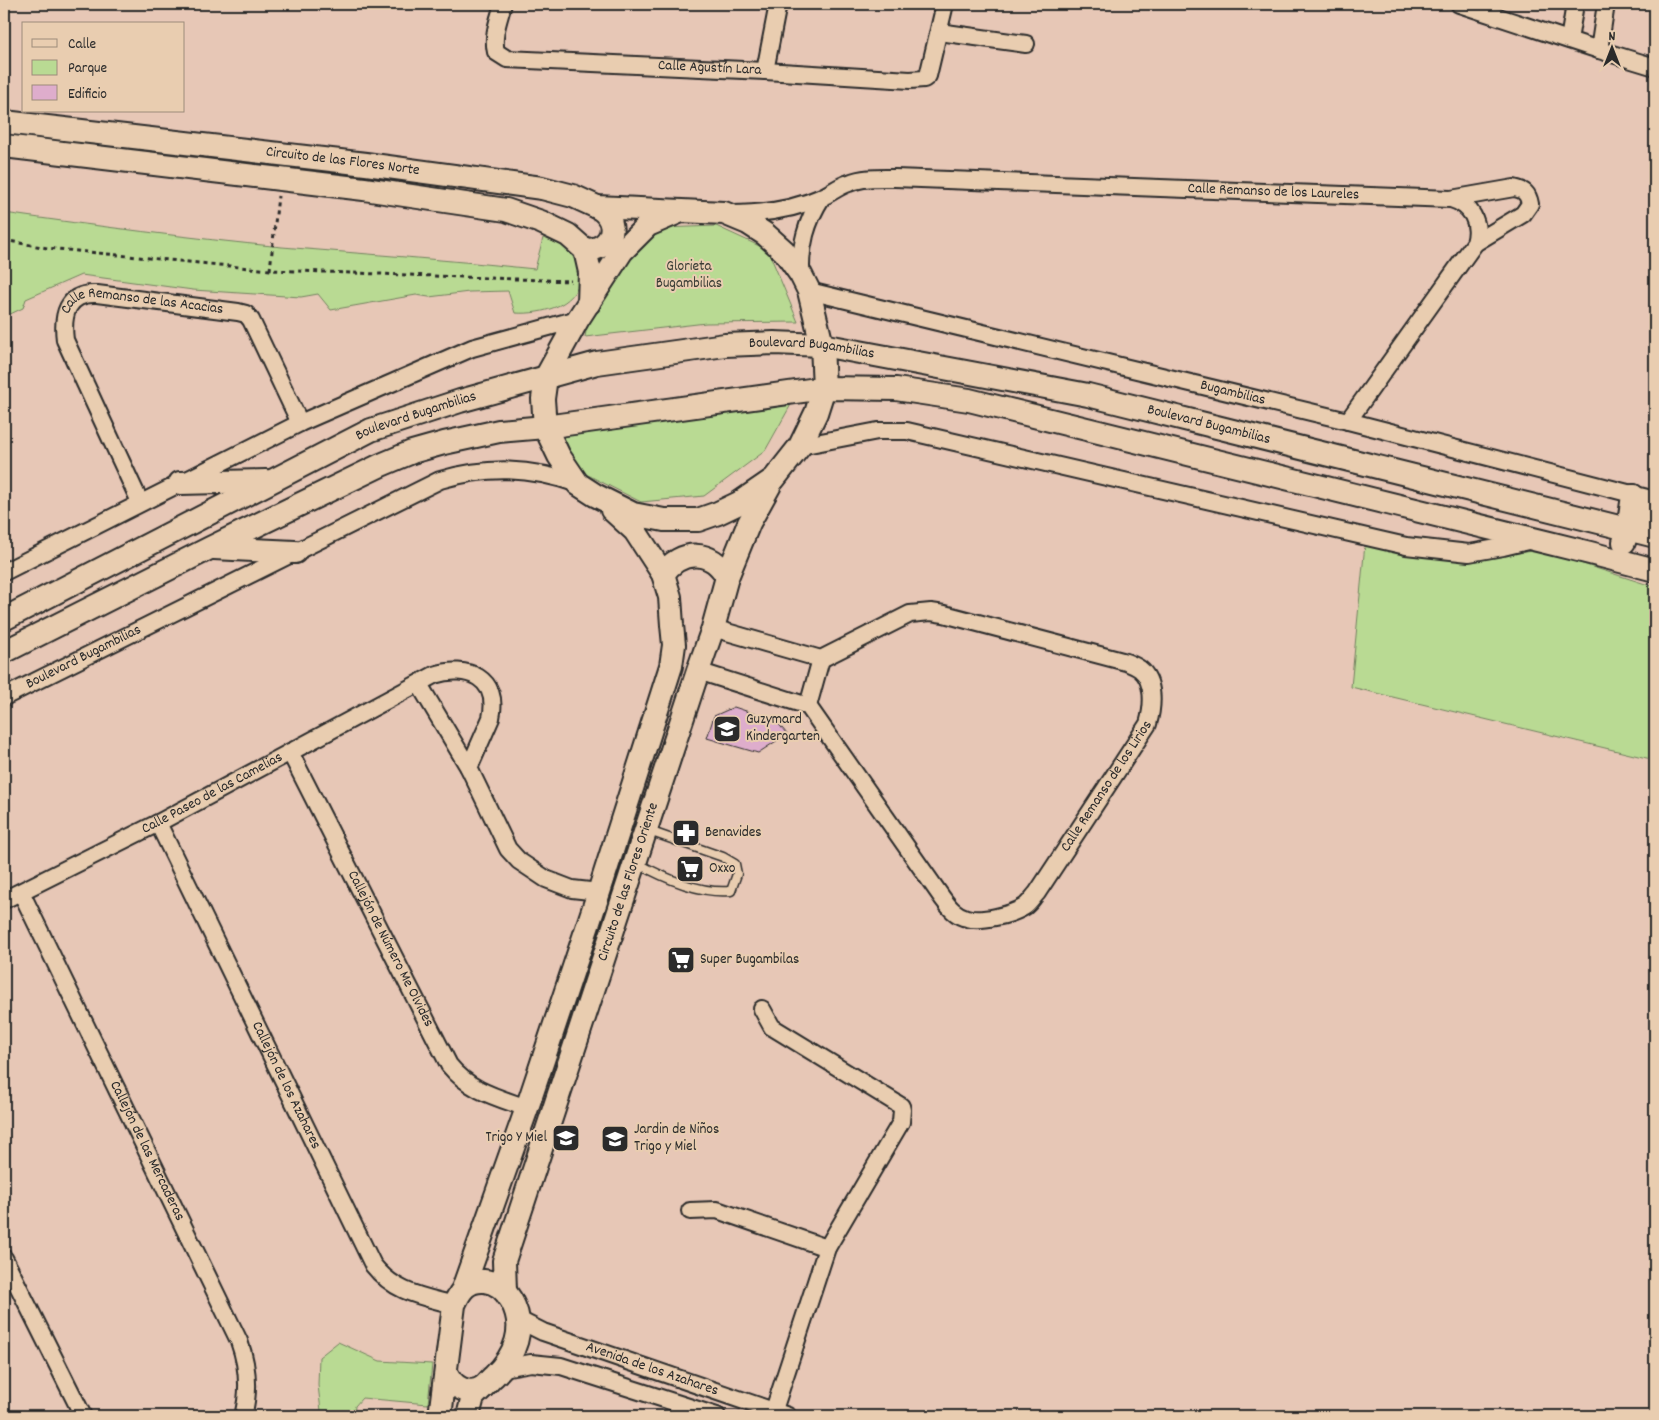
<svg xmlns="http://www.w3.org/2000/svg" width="1659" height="1420" viewBox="0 0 1659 1420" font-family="Dekko,sans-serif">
  <rect width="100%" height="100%" fill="#e7c7b6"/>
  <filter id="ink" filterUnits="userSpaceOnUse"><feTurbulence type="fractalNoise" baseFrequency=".02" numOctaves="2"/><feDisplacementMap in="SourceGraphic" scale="10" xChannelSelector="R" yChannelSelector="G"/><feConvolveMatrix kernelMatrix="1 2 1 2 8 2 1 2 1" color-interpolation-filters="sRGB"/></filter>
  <g filter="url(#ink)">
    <path fill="#b9da93" stroke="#72825f" d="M4,213C96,226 189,238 282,247C366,254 451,260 535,269L543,238C561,244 573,249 578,269C586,305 541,315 515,313L508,291L469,292L429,297L416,295L331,310L318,294L301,297L193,290L81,275L26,299L23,308L4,317Z
      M716,226L768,250L798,322L706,323L585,337L588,320L630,257L663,228Z
      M793,401L765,451L704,496L641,502L578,470L556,433Z
      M1365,544L1461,561L1539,550L1655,587V760L1351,687Z
      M338,1342L380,1361L432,1364L428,1404L362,1398L355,1406L354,1416H320L321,1411L318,1385L319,1357Z"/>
    <path fill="#deadcc" stroke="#2b2b2b" d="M734,707L776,721L787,734L758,753L707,738L714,716Z"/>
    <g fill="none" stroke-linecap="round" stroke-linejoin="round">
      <defs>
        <path id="lane" d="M637,863C664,878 700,894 731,891L737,874L735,864L723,857L649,831"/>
        <g id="street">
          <path id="s1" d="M503,4C499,19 492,36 496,52L507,59L765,71L910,80L924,79L928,76L945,4"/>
          <path d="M1459,4L1599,50L1655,67"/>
          <path d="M939,32L1026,44"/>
          <path d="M1569,40L1575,4"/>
          <path d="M1599,50L1606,4"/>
          <path d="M765,71L778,4"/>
          <path d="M1451,199L1514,188C1524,190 1528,193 1530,204L1523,214L1475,243"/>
          <path id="s2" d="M731,214C762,214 793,210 822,197C831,193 839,186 849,183C863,177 880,178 895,178L1451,199C1471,205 1481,222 1475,243L1348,421"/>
          <path d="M801,275C800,246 806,222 822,197"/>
          <path id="s3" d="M809,291L1348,421L1655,500"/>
          <path d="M800,446L878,431H907L1406,546L1469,553L1503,547L1532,540"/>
          <path id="s4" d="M140,502L65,340C62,316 66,292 97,294L238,312L246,314L251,320L300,423"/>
          <path d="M4,572L300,423L472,348L578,319"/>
          <path id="s5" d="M698,671L808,706L943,899C949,907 956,916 967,918C981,922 1011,915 1024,907C1029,904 1033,897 1037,893L1148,724C1153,707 1155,681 1140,669C1136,666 1131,664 1126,662L944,614L931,612L910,614L821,659L713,628"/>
          <path d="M419,684L469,768L508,849L519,861L546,879L572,889L599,892"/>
          <path id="s6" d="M4,697L440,480C489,466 529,467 578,484"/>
          <path d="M808,706L821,659"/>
          <path id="s7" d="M290,752L449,1065C470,1091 496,1097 527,1108"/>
          <path id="s8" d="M158,823L373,1265C395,1293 421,1296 454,1305"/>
          <path id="s9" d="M21,892L239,1341C248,1366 250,1390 243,1416"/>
          <path id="s10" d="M4,900L158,823L434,675C467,664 500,678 491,718L469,768"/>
          <path d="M762,1009L772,1027L901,1106L902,1110L901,1122L827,1248L772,1416"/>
          <path d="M690,1211L717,1210L827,1248"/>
          <path d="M4,1258L83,1416"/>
          <path id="s11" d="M519,1320L543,1332L788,1416"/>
          <path d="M503,1368L531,1363L561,1366L717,1416"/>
        </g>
        <g id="secondary">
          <path id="s12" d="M4,122L366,164L542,188L573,196L597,207L724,213L748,223L765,234L784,251L801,275L809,291L822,345L824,388L816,413L800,446L774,479L739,503L718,513L698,520H664L633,514L595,495L578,484L559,456L545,427L543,399L546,377L578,319L622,251L648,225L681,211"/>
          <path d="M4,146L364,189L506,210L541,222L568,235L585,250L590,272L589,303"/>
          <path d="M585,250C613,251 622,221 597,207"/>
          <path d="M180,483L266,481"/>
          <path d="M1633,496L1655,524"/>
          <path d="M1624,542L1628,529L1633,496"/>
          <path d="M214,548L295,552"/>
          <path d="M663,574C681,549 712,549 727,577"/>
          <path id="s13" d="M4,619L371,430L460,401L597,363L725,345L774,343L822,345L1088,395L1655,536"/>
          <path d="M4,652L210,548L381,465L412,452L444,443L499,431L545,427L824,388L896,389L969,400L1590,553L1655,570"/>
          <path d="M464,1286L527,1108L599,892L671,666L674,645L672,625L670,597L663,574L635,531L612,510"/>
          <path id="s14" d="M505,1291L504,1261L698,671L713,628L727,577L749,523L770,485"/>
          <path d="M440,1416L454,1305C460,1291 467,1280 484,1281C497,1282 505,1290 511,1300C527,1328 515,1356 494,1376C490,1379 487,1384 483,1387C468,1397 451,1386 446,1371"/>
          <path d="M468,1416L473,1397L483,1387"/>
        </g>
      </defs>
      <use href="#lane" stroke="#2b2b2b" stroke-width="11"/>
      <use href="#street" stroke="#2b2b2b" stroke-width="20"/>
      <use href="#secondary" stroke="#2b2b2b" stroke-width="26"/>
      <path stroke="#2b2b2b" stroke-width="3" stroke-dasharray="4 4" stroke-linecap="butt" d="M4,240L47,248L270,270L571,281
        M270,270L278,196"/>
      <use href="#lane" stroke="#e9cdb0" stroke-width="8"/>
      <use href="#street" stroke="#e9cdb0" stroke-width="16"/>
      <use href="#secondary" stroke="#e9cdb0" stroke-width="22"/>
    </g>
  </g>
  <defs>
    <symbol id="school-square" viewBox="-11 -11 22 22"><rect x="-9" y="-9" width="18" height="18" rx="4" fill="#2b2b2b" stroke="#e9cdb0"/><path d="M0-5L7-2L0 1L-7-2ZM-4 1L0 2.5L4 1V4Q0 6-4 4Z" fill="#fff"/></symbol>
    <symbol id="pharmacy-square" viewBox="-11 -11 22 22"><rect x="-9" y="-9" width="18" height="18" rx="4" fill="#2b2b2b" stroke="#e9cdb0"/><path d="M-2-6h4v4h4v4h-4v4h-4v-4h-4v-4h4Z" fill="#fff"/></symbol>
    <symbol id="supermarket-square" viewBox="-11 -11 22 22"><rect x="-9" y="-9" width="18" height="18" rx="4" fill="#2b2b2b" stroke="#e9cdb0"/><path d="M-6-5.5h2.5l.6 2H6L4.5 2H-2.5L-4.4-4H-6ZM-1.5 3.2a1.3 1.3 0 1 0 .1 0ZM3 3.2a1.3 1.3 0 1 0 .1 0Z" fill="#fff"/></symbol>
  </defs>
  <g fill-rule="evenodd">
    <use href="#school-square" x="711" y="713" width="32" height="32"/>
    <use href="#pharmacy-square" x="670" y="817" width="32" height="32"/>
    <use href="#supermarket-square" x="674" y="853" width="32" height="32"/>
    <use href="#supermarket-square" x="665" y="944" width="32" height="32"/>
    <use href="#school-square" x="550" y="1122" width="32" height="32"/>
    <use href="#school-square" x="599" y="1123" width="32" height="32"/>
  </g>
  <g text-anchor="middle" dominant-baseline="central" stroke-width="4" stroke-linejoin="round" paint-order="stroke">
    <g font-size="15" fill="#2b2b2b" stroke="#e9cdb0">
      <text stroke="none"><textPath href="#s1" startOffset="265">Calle Agustín Lara</textPath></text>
      <text stroke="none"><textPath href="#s12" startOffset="341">Circuito de las Flores Norte</textPath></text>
      <text stroke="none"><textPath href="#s2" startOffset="549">Calle Remanso de los Laureles</textPath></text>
      <text stroke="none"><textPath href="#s4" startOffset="289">Calle Remanso de las Acacias</textPath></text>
      <text stroke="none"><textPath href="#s13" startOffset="865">Boulevard Bugambilias</textPath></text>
      <text stroke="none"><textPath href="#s3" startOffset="436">Bugambilias</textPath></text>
      <text stroke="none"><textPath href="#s13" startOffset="460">Boulevard Bugambilias</textPath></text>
      <text stroke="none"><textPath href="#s13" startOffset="1270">Boulevard Bugambilias</textPath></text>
      <text stroke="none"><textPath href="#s6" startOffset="89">Boulevard Bugambilias</textPath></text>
      <text stroke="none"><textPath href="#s5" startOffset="588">Calle Remanso de los Lirios</textPath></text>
      <text stroke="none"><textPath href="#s10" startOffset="234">Calle Paseo de las Camelias</textPath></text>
      <text stroke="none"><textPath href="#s14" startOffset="429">Circuito de las Flores Oriente</textPath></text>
      <text stroke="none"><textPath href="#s7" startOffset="221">Callejón de Número Me Olvides</textPath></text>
      <text stroke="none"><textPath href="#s8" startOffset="292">Callejón de los Azahares</textPath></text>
      <text stroke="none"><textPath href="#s9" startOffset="288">Callejón de las Mercaderas</textPath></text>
      <text stroke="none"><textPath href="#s11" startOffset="142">Avenida de los Azahares</textPath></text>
    </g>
    <g font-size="15" fill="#393c35" stroke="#e9cdb0">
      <text x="689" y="267">Glorieta<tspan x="689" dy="17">Bugambilias</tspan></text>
    </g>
    <g font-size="15" fill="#2b2b2b" stroke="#e9cdb0" text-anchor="start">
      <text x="746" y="720">Guzymard<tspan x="746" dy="17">Kindergarten</tspan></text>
      <text x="705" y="833">Benavides</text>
      <text x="709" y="869">Oxxo</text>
      <text x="700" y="960">Super Bugambilas</text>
      <text x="634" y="1130">Jardin de Niños<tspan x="634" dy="17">Trigo y Miel</tspan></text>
      <text x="547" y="1138" text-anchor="end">Trigo Y Miel</text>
    </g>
  </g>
  <rect width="1659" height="1420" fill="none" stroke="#e9cdb0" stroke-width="20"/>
  <rect x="10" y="10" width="1639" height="1400" fill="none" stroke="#2b2b2b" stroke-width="2" filter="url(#ink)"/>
  <rect x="22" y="22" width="162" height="90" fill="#e9cdb0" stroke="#9d8c7b"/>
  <rect x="32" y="39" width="25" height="8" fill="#e9cdb0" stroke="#9d8c7b"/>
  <text x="68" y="48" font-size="15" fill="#2b2b2b">Calle</text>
  <rect x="32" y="60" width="25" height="15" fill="#b9da93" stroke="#9d8c7b"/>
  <text x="68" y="72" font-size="15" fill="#2b2b2b">Parque</text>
  <rect x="32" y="85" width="25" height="15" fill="#deadcc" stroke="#9d8c7b"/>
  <text x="68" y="98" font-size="15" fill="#2b2b2b">Edificio</text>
  <g transform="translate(1612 48)" stroke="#e9cdb0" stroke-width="4" paint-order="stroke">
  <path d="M0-4L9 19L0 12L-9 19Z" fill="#2b2b2b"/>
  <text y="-8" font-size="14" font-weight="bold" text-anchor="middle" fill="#2b2b2b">N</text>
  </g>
</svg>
